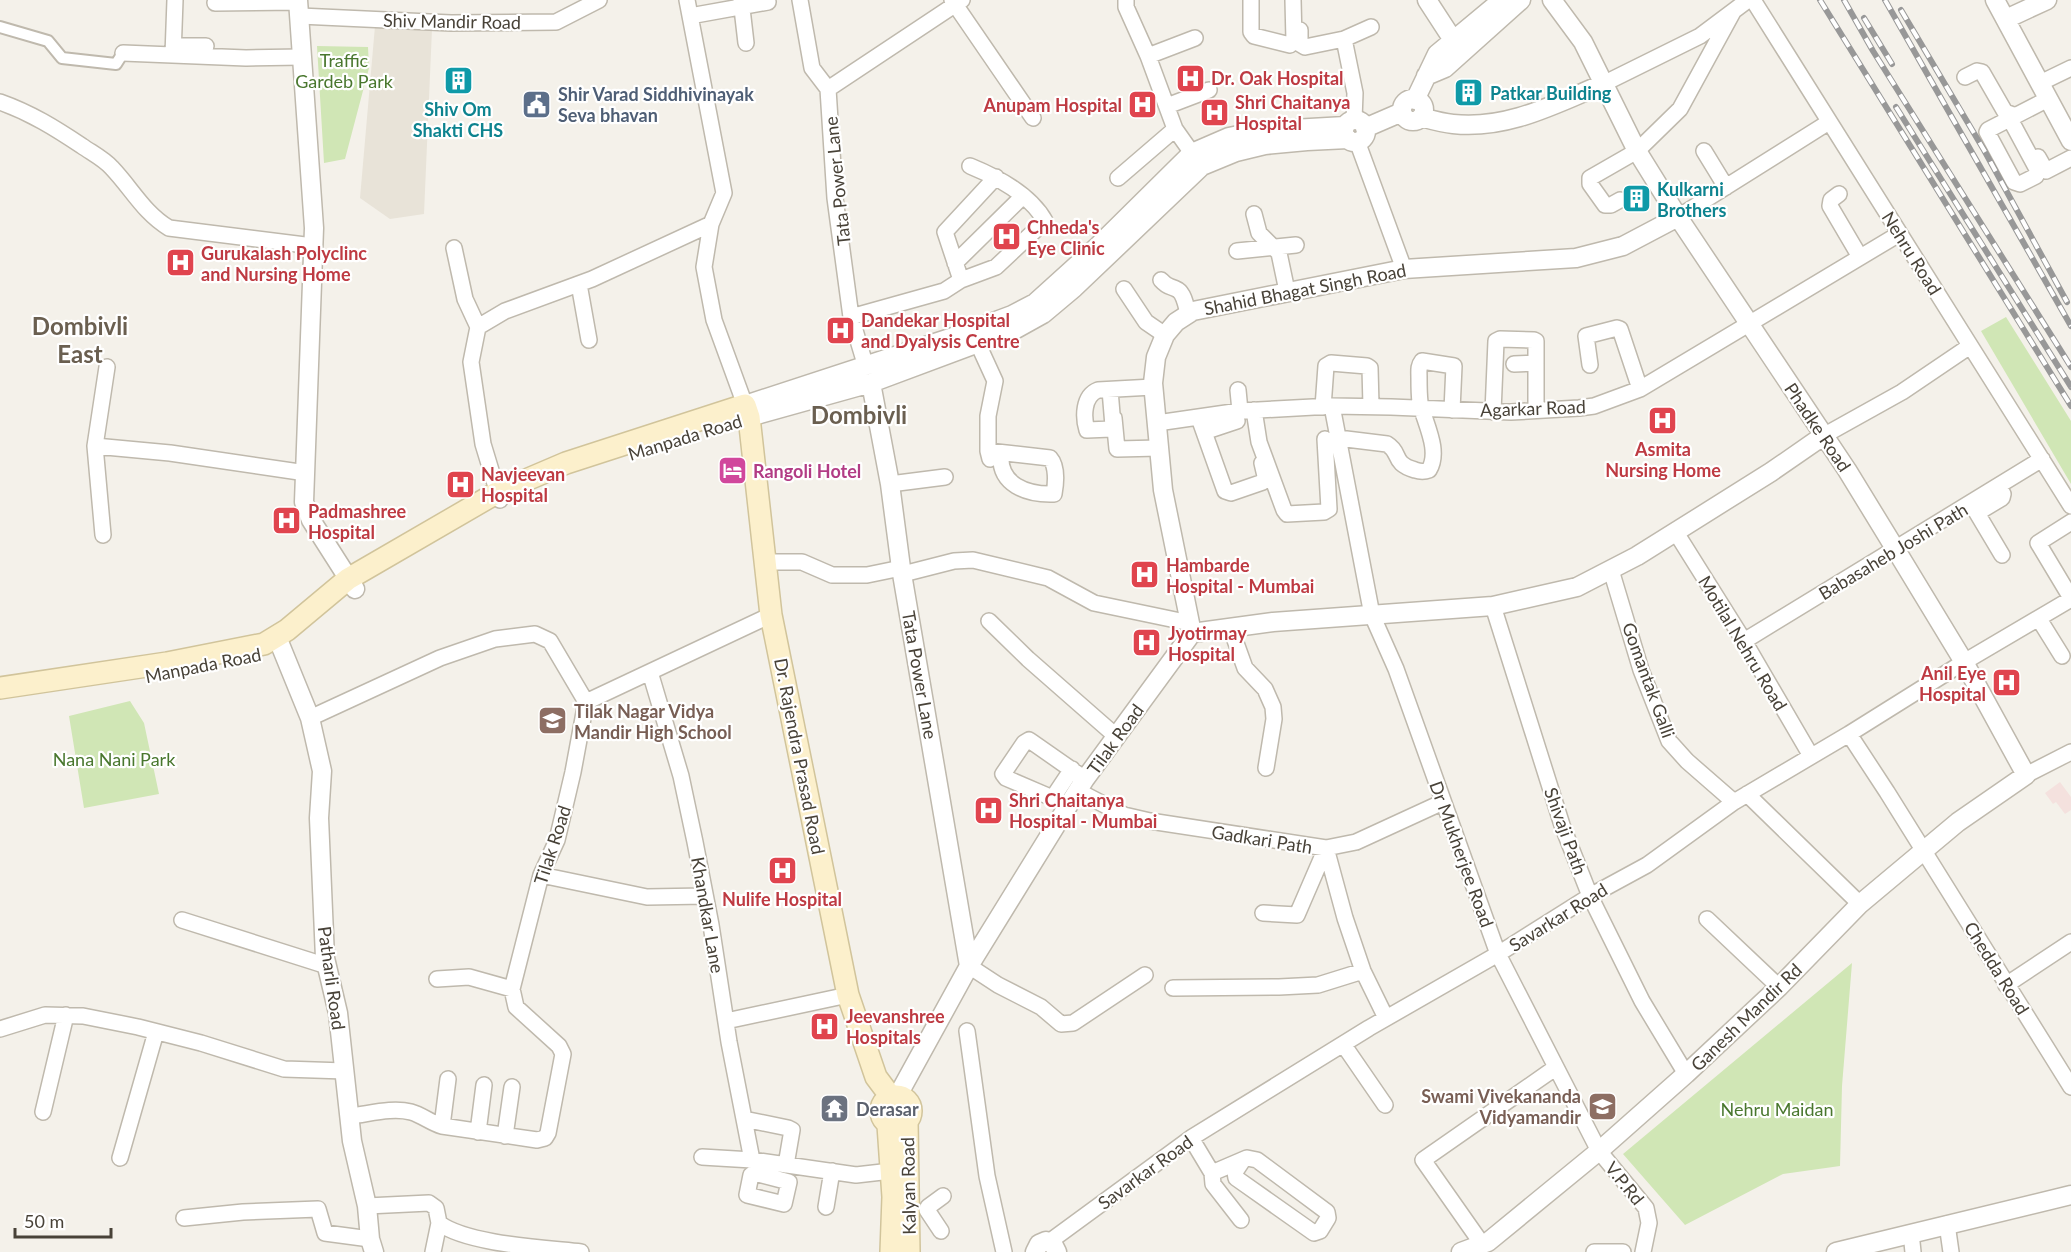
<svg xmlns="http://www.w3.org/2000/svg" width="2071" height="1252" viewBox="0 0 2071 1252" font-family="Lato,sans-serif">
  <rect width="100%" height="100%" fill="#f4f1ea"/>
  <path fill="#e8e3d8" d="M375,26L432,29L424,214L390,219L360,198Z"/>
  <path fill="#f4e1de" d="M2060,782L2071,797V810L2065,814L2056,802L2053,804L2045,793Z"/>
  <path fill="#d0e6b5" d="M317,46L368,47L369,68L345,159L324,163Z
    M2006,317L2071,421V484L1981,331Z
    M130,701L144,723L159,794L84,808L69,716Z
    M1852,963L1842,1086L1840,1166L1783,1174L1685,1225L1623,1154Z"/>
  <g fill="none" stroke-linecap="round" stroke-linejoin="round">
    <defs>
      <path id="pedestrian" d="M0,27L48,41L62,58L116,64L123,53"/>
      <path id="minor" d="M687,0L724,193L711,224L704,267L714,320L745,405
        M741,0L746,43
        M800,0L812,68L828,89L835,198L851,317L866,367
        M952,0L1033,118
        M1126,0V7L1148,56L1175,129L1199,163
        M1251,0V32L1254,36L1290,45L1294,41L1293,0
        M1753,0L2071,506
        M215,3L298,2
        M300,16L451,23L556,22L599,0
        M690,16L768,2
        M1300,30V44L1305,47L1344,39
        M179,46H206
        M123,53L246,58L302,57
        M173,55L175,0
        M1148,56L1195,38
        M1965,77L1977,71L1982,72L2005,112L2016,116
        M2040,83L2071,68
        M1603,84L1700,36L1748,0
        M828,89L962,0
        M0,102C31,113 55,128 82,146C92,153 104,159 112,168C132,189 144,213 169,228L313,246
        M1167,106L1209,90
        M2010,119L2038,171L2036,176L2020,184L2014,182L1987,132L1988,130L2048,99
        M1354,120L1355,93L1344,39L1371,27
        M1357,141L1404,269
        M1704,151L1726,187
        M2038,157L2046,171L2071,158
        M1118,178L1175,129
        M1839,194L1831,200L1830,206L1860,257
        M1620,200L1611,205H1605L1590,184V178L1637,151L1680,109L1733,12
        M1254,214L1259,233L1279,253L1287,291
        M1678,217L1829,122
        M454,248L465,299L478,327
        M1237,251L1296,245
        M955,263L1022,197
        M961,280L996,267L1045,221C1030,194 997,177 970,166
        M1161,280C1169,289 1170,285 1178,290C1184,294 1186,306 1188,313
        M579,284L589,340
        M1124,289L1146,322L1165,335
        M851,317L944,291L961,280L945,232L996,177
        M973,333L995,381L988,416V451L990,459
        M1514,364L1536,363
        M1590,365L1586,336L1617,328L1620,329L1640,389
        M1110,390L1113,426L1111,429L1087,430C1083,417 1083,396 1098,390L1153,387
        M1238,390L1240,411
        M1332,406L1372,615L1396,669L1498,954L1599,1151L1646,1208L1649,1223L1643,1252
        M1323,407L1326,366L1331,363L1367,366L1370,368L1371,406
        M1254,410L1259,442L1284,510L1287,514L1324,512L1329,509L1325,439
        M1493,412L1496,341L1500,339L1534,340L1536,341V410
        M1114,418L1117,449L1159,448
        M1199,418L1225,491L1231,493L1263,482L1265,476L1262,463
        M1157,423L1240,411L1332,406L1391,407L1511,412L1579,408L1594,406L1640,389L1899,234
        M1204,432L1237,421
        M1823,436L1902,392L1970,346
        M1338,438L1387,444C1402,453 1391,463 1415,470C1421,472 1424,472 1429,470C1441,450 1424,422 1420,402C1419,394 1419,386 1419,378C1419,371 1418,366 1422,361L1454,366L1452,410
        M95,446L107,367
        M988,451L1050,458C1057,466 1056,483 1054,494C1027,495 998,485 1001,453
        M890,484L945,477
        M500,500L483,444L471,362L478,327L505,311L592,279L711,224
        M1971,503L2002,555
        M1977,513L2002,498L2003,494L1998,486
        M2071,522L2038,543L2071,598
        M1675,531L1744,641L1811,756
        M103,535L95,446L170,453L306,473
        M764,562H802L832,575H867L901,568
        M1611,570L1641,670L1669,741L1687,761L1734,802
        M903,574L954,561L973,560L1048,578L1094,603L1190,623
        M1493,606L1562,825L1590,896L1642,1001L1686,1074
        M2039,619L2062,656
        M989,621L1028,659L1117,737
        M1231,629L1245,668L1265,689L1273,707L1274,719L1266,768
        M1744,641L2042,459
        M650,672L681,776L695,842L711,925L729,1042L752,1160
        M310,718L440,658L495,639L535,634L550,641L586,702
        M1849,734L1887,792L2071,1087
        M1072,769L1054,796L1050,797L1006,778L1003,774L1024,743L1029,740L1032,742L1085,779
        M2026,775L2071,752
        M1078,791L1124,815L1150,821L1326,848L1356,842L1443,802
        M1747,794L1860,904
        M1326,848L1345,918L1363,971L1386,1018
        M541,875L647,897L705,896
        M1263,913L1297,915L1326,848
        M1707,919L1779,987
        M182,920L327,966
        M969,966L998,985L1041,1007L1061,1024L1073,1023L1145,975
        M437,979L469,977L512,989
        M2006,985L2071,942
        M1173,988L1279,987L1318,985L1363,971
        M726,1021L848,995
        M0,1029L45,1015L83,1016L138,1027L201,1043L284,1069L345,1071
        M967,1031L987,1176L1004,1252
        M1343,1044L1385,1105
        M43,1112L66,1015
        M350,1116C369,1114 392,1107 411,1112C422,1115 431,1123 442,1126L537,1140L545,1138L548,1133L563,1054L559,1046L516,1007L512,989L541,875L557,840L573,772L586,702L771,615
        M744,1119L788,1128L792,1130L786,1165
        M442,1126L448,1079
        M478,1132L484,1085
        M505,1136L512,1087
        M1191,1138L1212,1173L1213,1184L1241,1220
        M702,1157L752,1160L856,1175L891,1171
        M120,1158L156,1032
        M754,1173L789,1182L784,1204L747,1195L751,1175Z
        M1212,1173L1247,1158L1257,1160L1327,1212L1328,1218L1320,1231L1314,1233L1236,1178L1235,1172L1243,1160
        M367,1206L429,1203L436,1208L439,1223C466,1244 545,1248 581,1252
        M826,1207L832,1171
        M184,1218L243,1212L318,1209L325,1233L370,1239
        M1947,1224L1951,1252
        M941,1231L927,1210L928,1207L943,1196
        M1911,1233L1913,1252
        M1049,1242L1191,1138L1369,1028L1498,954L1590,896L1647,865L1734,802L1849,734L1964,662L2071,599
        M1482,1244L1423,1160L1555,1068
        M433,1252L439,1223
        M1594,1252H1623"/>
      <path id="tertiary" d="M298,0L314,228L304,502L311,520L355,589
        M1427,0L1453,40
        M1995,0L2071,141
        M2006,19L2047,0
        M1426,76L1445,68L1521,0
        M1402 110a11 11 0 1 1 22 0a11 11 0 1 1-22 0Z
        M1415,100L1437,54L1502,0
        M1421,117C1432,120 1442,123 1453,124C1507,130 1555,104 1603,84
        M1344 131a11 11 0 1 1 22 0a11 11 0 1 1-22 0Z
        M1365,128L1402,112
        M871,383L890,484L901,568L969,966
        M745,405L953,337L1012,315L1035,303L1098,246L1192,153L1229,137L1258,131L1345,126
        M749,417L871,383L1016,329L1043,314L1074,288L1202,166L1236,152L1265,145L1307,141L1348,139
        M1192,633L1163,490L1153,383L1156,357L1165,335L1176,322L1193,311L1404,269L1576,258L1623,246L1678,217
        M1192,633L1273,622L1493,606L1577,587L1637,556L1771,472L1823,436
        M277,637L310,718L322,771L319,818L325,958L338,1013L352,1141L367,1206L370,1239L374,1252
        M897,1097L969,966L1066,809L1085,779L1192,633
        M1035,1252L1039,1244L1046,1241L1053,1244L1057,1252
        M1461,1252L1488,1242L1599,1151L1686,1074L1779,987L1860,904L1958,822L2026,775L1964,662L1896,550L1847,470L1678,217L1637,151L1583,42L1552,0
        M1836,1252L2071,1195"/>
      <path id="secondary" d="M0,688L167,663L264,644L287,630L348,579L498,492L566,463L745,405L749,417L771,615L848,995L876,1077L891,1097
        M881 1111a15 15 0 1 1 30 0a15 15 0 1 1-30 0Z
        M907,1121L909,1252
        M888,1125L893,1197L891,1252"/>
    </defs>
    <use href="#pedestrian" stroke="#bfb9ad" stroke-width="14"/>
    <use href="#minor" stroke="#bfb9ad" stroke-width="18"/>
    <use href="#tertiary" stroke="#bfb9ad" stroke-width="21"/>
    <use href="#secondary" stroke="#d1c49b" stroke-width="24"/>
    <use href="#pedestrian" stroke="#fff" stroke-width="10"/>
    <use href="#minor" stroke="#fff" stroke-width="15"/>
    <use href="#tertiary" stroke="#fff" stroke-width="18"/>
    <use href="#secondary" stroke="#fcf0cc" stroke-width="21"/>
    <defs>
      <path id="rail" d="M1820,0L2071,406
        M1844,0L1873,51L2071,367
        M1885,0L2071,326
        M1901,10L1984,150L2067,302
        M1864,18L1892,64
        M1896,107L2071,387"/>
    </defs>
    <use href="#rail" stroke="#989898" stroke-width="6"/>
    <use href="#rail" stroke="#fff" stroke-width="4" stroke-dasharray="11" stroke-linecap="butt"/>
  </g>
  <defs>
    <symbol id="hospital-square" viewBox="-11 -11 22 22"><rect x="-9" y="-9" width="18" height="18" rx="4" fill="#e0444e" stroke="#fff"/><path d="M-5-5h3v3.5h4V-5h3V5h-3V1.5h-4V5h-3Z" fill="#fff"/></symbol>
    <symbol id="building-square" viewBox="-11 -11 22 22"><rect x="-9" y="-9" width="18" height="18" rx="4" fill="#0f9aa8" stroke="#fff"/><path d="M-4-6H4V6H1V3H-1V6H-4ZM-2.5-4.3h1.7v1.8h-1.7ZM.8-4.3h1.7v1.8H.8ZM-2.5-1h1.7V.8h-1.7ZM.8-1h1.7V.8H.8Z" fill="#fff"/></symbol>
    <symbol id="civic-square" viewBox="-11 -11 22 22"><rect x="-9" y="-9" width="18" height="18" rx="4" fill="#5c6f8a" stroke="#fff"/><path d="M-.6-6.5H3V-4.5H.6V-3L4-1V1h2V6H-6V1h2V-1L-.6-3ZM-1.2 2.5V6h2.4V2.5Z" fill="#fff"/></symbol>
    <symbol id="hotel-square" viewBox="-11 -11 22 22"><rect x="-9" y="-9" width="18" height="18" rx="4" fill="#d1479c" stroke="#fff"/><path d="M-6-4.5h1.5V1H6V5H4.5V3h-9V5H-6ZM-4 0a1.8 1.8 0 1 1 3.6 0ZM.5 0V-2.5h3Q6-2.5 6 0Z" fill="#fff"/></symbol>
    <symbol id="school-square" viewBox="-11 -11 22 22"><rect x="-9" y="-9" width="18" height="18" rx="4" fill="#8d6e63" stroke="#fff"/><path d="M0-5L7-2L0 1L-7-2ZM-4 1L0 2.5L4 1V4Q0 6-4 4Z" fill="#fff"/></symbol>
    <symbol id="temple-square" viewBox="-11 -11 22 22"><rect x="-9" y="-9" width="18" height="18" rx="4" fill="#6b7280" stroke="#fff"/><path d="M0-6L5-2H3V0L6.5 2.5H4V6H1.5V3h-3V6H-4V2.5H-6.5L-3 0V-2H-5Z" fill="#fff"/></symbol>
  </defs>
  <g fill-rule="evenodd">
    <use href="#hospital-square" x="1174" y="62" width="33" height="33"/>
    <use href="#building-square" x="442" y="64" width="33" height="33"/>
    <use href="#building-square" x="1452" y="76" width="33" height="33"/>
    <use href="#civic-square" x="520" y="88" width="33" height="33"/>
    <use href="#hospital-square" x="1126" y="88" width="33" height="33"/>
    <use href="#hospital-square" x="1198" y="96" width="33" height="33"/>
    <use href="#building-square" x="1620" y="182" width="33" height="33"/>
    <use href="#hospital-square" x="990" y="220" width="33" height="33"/>
    <use href="#hospital-square" x="164" y="246" width="33" height="33"/>
    <use href="#hospital-square" x="824" y="314" width="33" height="33"/>
    <use href="#hospital-square" x="1646" y="404" width="33" height="33"/>
    <use href="#hotel-square" x="716" y="454" width="33" height="33"/>
    <use href="#hospital-square" x="444" y="468" width="33" height="33"/>
    <use href="#hospital-square" x="270" y="504" width="33" height="33"/>
    <use href="#hospital-square" x="1128" y="558" width="33" height="33"/>
    <use href="#hospital-square" x="1130" y="626" width="33" height="33"/>
    <use href="#hospital-square" x="1990" y="666" width="33" height="33"/>
    <use href="#school-square" x="536" y="704" width="33" height="33"/>
    <use href="#hospital-square" x="972" y="794" width="33" height="33"/>
    <use href="#hospital-square" x="766" y="854" width="33" height="33"/>
    <use href="#hospital-square" x="808" y="1010" width="33" height="33"/>
    <use href="#school-square" x="1586" y="1090" width="33" height="33"/>
    <use href="#temple-square" x="818" y="1092" width="33" height="33"/>
  </g>
  <g text-anchor="middle" dominant-baseline="central" stroke-width="4.5" stroke-linejoin="round" paint-order="stroke">
    <g font-size="18" fill="#484238" stroke="#fff">
      <text transform="translate(452 21) rotate(1)">Shiv Mandir Road</text>
      <text transform="translate(837 181) rotate(-96)">Tata Power Lane</text>
      <text transform="translate(1912 253) rotate(58)">Nehru Road</text>
      <text transform="translate(1305 289) rotate(-11)">Shahid Bhagat Singh Road</text>
      <text transform="translate(1533 408) rotate(-2)">Agarkar Road</text>
      <text transform="translate(1818 427) rotate(56)">Phadke Road</text>
      <text transform="translate(685 437) rotate(-17)">Manpada Road</text>
      <text transform="translate(1893 551) rotate(-31)">Babasaheb Joshi Path</text>
      <text transform="translate(1743 643) rotate(59)">Motilal Nehru Road</text>
      <text transform="translate(203 665) rotate(-11)">Manpada Road</text>
      <text transform="translate(920 675) rotate(80)">Tata Power Lane</text>
      <text transform="translate(1649 680) rotate(70)">Gomantak Galli</text>
      <text transform="translate(1115 739) rotate(-54)">Tilak Road</text>
      <text transform="translate(800 756) rotate(79)">Dr. Rajendra Prasad Road</text>
      <text transform="translate(1566 831) rotate(70)">Shivaji Path</text>
      <text transform="translate(1262 839) rotate(9)">Gadkari Path</text>
      <text transform="translate(552 845) rotate(-72)">Tilak Road</text>
      <text transform="translate(1462 854) rotate(70)">Dr Mukherjee Road</text>
      <text transform="translate(708 915) rotate(80)">Khandkar Lane</text>
      <text transform="translate(1558 917) rotate(-32)">Savarkar Road</text>
      <text transform="translate(1997 968) rotate(58)">Chedda Road</text>
      <text transform="translate(332 978) rotate(82)">Patharli Road</text>
      <text transform="translate(1746 1017) rotate(-44)">Ganesh Mandir Rd</text>
      <text transform="translate(1145 1172) rotate(-36)">Savarkar Road</text>
      <text transform="translate(1625 1183) rotate(51)">V.P.Rd</text>
      <text transform="translate(908 1186) rotate(-91)">Kalyan Road</text>
    </g>
    <g font-size="18" fill="#49772e" stroke="#fff">
      <text x="344" y="60">Traffic<tspan x="344" dy="21">Gardeb Park</tspan></text>
      <text x="114" y="759">Nana Nani Park</text>
      <text x="1777" y="1109">Nehru Maidan</text>
    </g>
    <g font-size="18" font-weight="bold" fill="#be3a42" stroke="#fff" text-anchor="start">
      <text x="1211" y="78">Dr. Oak Hospital</text>
      <text x="1235" y="102">Shri Chaitanya<tspan x="1235" dy="21">Hospital</tspan></text>
      <text x="1122" y="105" text-anchor="end">Anupam Hospital</text>
      <text x="1027" y="227">Chheda's<tspan x="1027" dy="21">Eye Clinic</tspan></text>
      <text x="201" y="253">Gurukalash Polyclinc<tspan x="201" dy="21">and Nursing Home</tspan></text>
      <text x="861" y="320">Dandekar Hospital<tspan x="861" dy="21">and Dyalysis Centre</tspan></text>
      <text x="1663" y="449" text-anchor="middle">Asmita<tspan x="1663" dy="21">Nursing Home</tspan></text>
      <text x="481" y="474">Navjeevan<tspan x="481" dy="21">Hospital</tspan></text>
      <text x="308" y="511">Padmashree<tspan x="308" dy="21">Hospital</tspan></text>
      <text x="1166" y="565">Hambarde<tspan x="1166" dy="21">Hospital - Mumbai</tspan></text>
      <text x="1168" y="633">Jyotirmay<tspan x="1168" dy="21">Hospital</tspan></text>
      <text x="1986" y="673" text-anchor="end">Anil Eye<tspan x="1986" dy="21">Hospital</tspan></text>
      <text x="1009" y="800">Shri Chaitanya<tspan x="1009" dy="21">Hospital - Mumbai</tspan></text>
      <text x="782" y="899" text-anchor="middle">Nulife Hospital</text>
      <text x="846" y="1016">Jeevanshree<tspan x="846" dy="21">Hospitals</tspan></text>
    </g>
    <g font-size="18" font-weight="bold" fill="#0d838f" stroke="#fff" text-anchor="start">
      <text x="1490" y="93">Patkar Building</text>
      <text x="458" y="109" text-anchor="middle">Shiv Om<tspan x="458" dy="21">Shakti CHS</tspan></text>
      <text x="1657" y="189">Kulkarni<tspan x="1657" dy="21">Brothers</tspan></text>
    </g>
    <g font-size="18" font-weight="bold" fill="#4e5e75" stroke="#fff" text-anchor="start">
      <text x="558" y="94">Shir Varad Siddhivinayak<tspan x="558" dy="21">Seva bhavan</tspan></text>
    </g>
    <g font-size="18" font-weight="bold" fill="#b23c85" stroke="#fff" text-anchor="start">
      <text x="753" y="471">Rangoli Hotel</text>
    </g>
    <g font-size="18" font-weight="bold" fill="#785e54" stroke="#fff" text-anchor="start">
      <text x="574" y="711">Tilak Nagar Vidya<tspan x="574" dy="21">Mandir High School</tspan></text>
      <text x="1581" y="1096" text-anchor="end">Swami Vivekananda<tspan x="1581" dy="21">Vidyamandir</tspan></text>
    </g>
    <g font-size="18" font-weight="bold" fill="#5b616d" stroke="#fff" text-anchor="start">
      <text x="856" y="1109">Derasar</text>
    </g>
    <g font-size="24" font-weight="bold" fill="#6a5f50" stroke="#fff">
      <text x="80" y="325">Dombivli<tspan x="80" dy="28">East</tspan></text>
      <text x="859" y="414">Dombivli</text>
    </g>
  </g>
  <path d="M15 1228v9h96v-9" fill="none" stroke="#484238" stroke-width="3"/>
  <text x="24" y="1228" font-size="18" fill="#484238" stroke="#ffffff" stroke-width="4.5" paint-order="stroke">50 m</text>
</svg>
